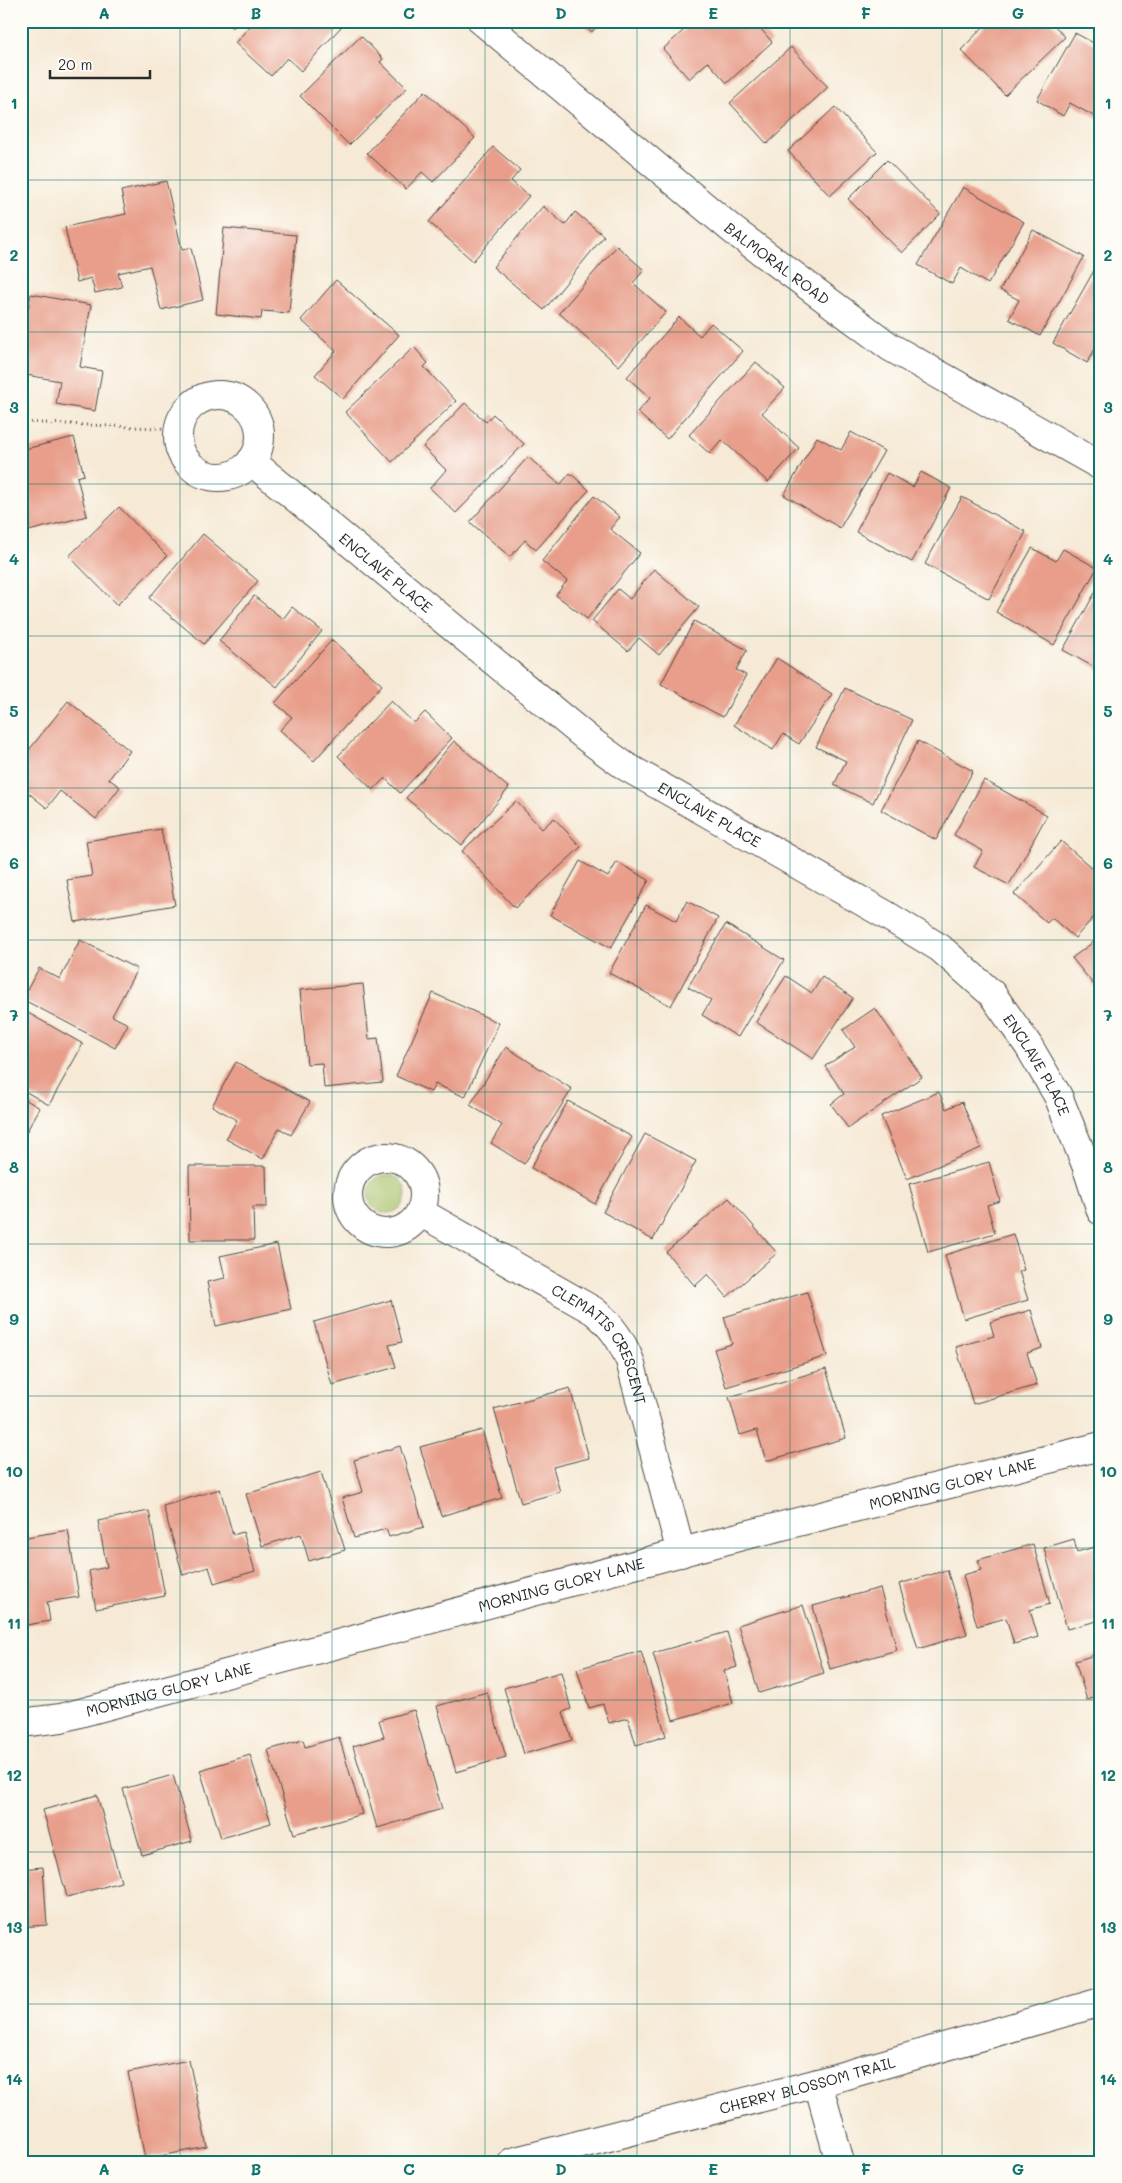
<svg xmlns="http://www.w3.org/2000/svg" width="1122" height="2183" viewBox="0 0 1122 2183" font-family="Mali,sans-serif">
  <rect width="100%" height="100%" fill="#fdfcf7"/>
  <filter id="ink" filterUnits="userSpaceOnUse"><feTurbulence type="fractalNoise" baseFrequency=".02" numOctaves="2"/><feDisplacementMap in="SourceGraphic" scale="10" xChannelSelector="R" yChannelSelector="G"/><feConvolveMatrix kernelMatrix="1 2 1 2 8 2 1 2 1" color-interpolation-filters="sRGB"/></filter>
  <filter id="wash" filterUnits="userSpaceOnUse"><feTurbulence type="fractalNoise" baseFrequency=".0096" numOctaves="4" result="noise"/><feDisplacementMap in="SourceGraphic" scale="20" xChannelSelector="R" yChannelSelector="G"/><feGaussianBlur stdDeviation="1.12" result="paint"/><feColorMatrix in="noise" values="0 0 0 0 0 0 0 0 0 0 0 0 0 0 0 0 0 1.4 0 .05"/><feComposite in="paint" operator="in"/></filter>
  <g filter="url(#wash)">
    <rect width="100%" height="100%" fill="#f6e9d5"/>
    <path fill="#a6c168" stroke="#68764a" d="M368 1194a19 19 0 1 1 38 0a19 19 0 1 1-38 0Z"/>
    <g id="blocks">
      <path fill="#e89e8a" d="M221,21H236L233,28Z
        M254,21H335L341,27L301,71L287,58L271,76L235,43Z
        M579,21H601L592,32Z
        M694,21H754L772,42L727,83L708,62L689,79L663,49Z
        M989,21H1017L1021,25L1025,21H1050L1065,37L1005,95L961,50Z
        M1075,33L1101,47V115L1099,119L1070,103L1063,116L1037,100Z
        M361,36L383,59L380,62L407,88L349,145L300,96Z
        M791,47L828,87L767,144L730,103Z
        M425,91L475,138L433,182L422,172L406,189L367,153Z
        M835,107L877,152L830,196L788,151Z
        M493,147L520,170L511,181L529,196L473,261L429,222Z
        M887,160L940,214L902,253L848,199Z
        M166,181L182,250L191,248L203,300L161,310L150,266L118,273L122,287L95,293L91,278L77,282L65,227L126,214L121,191Z
        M963,187L1024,222L988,284L961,268L952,284L918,265Z
        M543,206L565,225L575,212L604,236L544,310L493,267Z
        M224,228L296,235L289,313L262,311L261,319L216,314Z
        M1033,230L1084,257L1040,336L1009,319L1019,300L1000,290Z
        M617,246L644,270L633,283L666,312L619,366L559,313Z
        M1096,267L1101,270V344L1099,342L1087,363L1053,343Z
        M336,280L399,335L343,399L315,375L336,351L301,320Z
        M31,294L91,305L80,367L102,371L95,411L56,404L60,381L21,374V343Z
        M679,317L700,336L711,323L743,351L667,439L637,412L650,398L627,377Z
        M414,347L428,363L424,367L456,401L392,462L345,412Z
        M756,362L785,388L762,413L799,448L768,482L722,440L710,454L689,435Z
        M465,403L486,422L493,414L524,444L456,513L430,488L446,470L423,447Z
        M851,432L884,451L840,528L784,495L817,437L841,450Z
        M74,437L84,475L77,477L87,516L21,533V450Z
        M528,457L560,485L570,473L589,490L536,550L525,540L510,557L470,522Z
        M921,472L951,488L912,562L856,532L887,473L913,487Z
        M594,496L620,517L610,529L640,553L587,619L556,595L567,581L542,561Z
        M962,497L1026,532L989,599L925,564Z
        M119,507L167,556L117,605L69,556Z
        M203,534L258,581L204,644L149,598Z
        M1032,548L1056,561L1063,549L1097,568L1054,645L996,612Z
        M654,569L699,607L659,655L639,638L628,651L592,621L618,589L630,599Z
        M1101,582V671L1063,650Z
        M254,596L283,619L292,607L322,631L277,687L219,641Z
        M694,621L747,650L736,670L746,675L723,717L661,684Z
        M332,640L382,685L314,761L280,730L292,717L275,703Z
        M777,658L832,694L799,744L783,734L773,750L734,725Z
        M845,688L912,720L873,803L834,785L846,761L816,747Z
        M68,701L130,751L109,779L120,787L96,819L60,791L47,808L21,787V760Z
        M391,701L414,723L425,712L452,738L400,793L385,778L373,790L338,756Z
        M454,741L509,788L462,845L406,798Z
        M918,741L973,771L936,840L881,810Z
        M984,780L1047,815L1009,885L974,867L983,851L954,835Z
        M516,801L542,829L554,818L581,847L515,908L462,851Z
        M161,829L175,905L75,922L67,880L92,876L86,841Z
        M1061,841L1101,876V909L1075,938L1052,918L1047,923L1014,894Z
        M580,861L608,877L617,862L649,880L611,948L550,915Z
        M687,901L718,918L671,1006L609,973L646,905L676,921Z
        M726,924L784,960L738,1037L702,1015L711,1000L688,987Z
        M1101,936V988L1098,990L1072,958Z
        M80,940L137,969L112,1016L128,1024L115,1048L22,999L39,968L60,979Z
        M786,976L812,993L822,977L853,998L813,1059L756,1022Z
        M363,984L369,1039L378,1038L383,1082L324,1088L322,1063L307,1064L300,990Z
        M433,993L499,1023L465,1097L435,1084L431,1092L396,1076Z
        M875,1008L922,1077L848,1128L831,1104L844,1094L825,1066L855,1047L843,1030Z
        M21,1009L83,1044L49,1105L21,1089Z
        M506,1047L572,1089L524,1164L491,1143L502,1125L470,1105Z
        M236,1062L310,1102L291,1135L279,1128L263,1159L226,1139L237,1120L212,1106Z
        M939,1092L946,1109L962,1102L981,1148L907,1179L881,1116Z
        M21,1097L40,1108L21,1141Z
        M568,1101L632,1137L595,1204L531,1168Z
        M645,1134L696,1161L653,1240L603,1212Z
        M989,1162L1000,1201L987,1205L995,1233L928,1252L909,1184Z
        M189,1166H266L267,1207H253L254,1240H190Z
        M729,1198L777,1253L727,1297L708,1274L695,1286L666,1252Z
        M1013,1234L1024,1270L1019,1271L1028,1300L964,1319L945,1255Z
        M277,1244L291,1309L216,1326L207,1282L225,1278L220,1256Z
        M807,1292L827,1356L726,1387L714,1349L732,1344L724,1317Z
        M391,1300L402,1342L389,1345L396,1367L332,1385L314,1322Z
        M1031,1310L1042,1348L1027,1353L1037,1385L973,1404L956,1347L994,1336L990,1322Z
        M826,1369L846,1438L766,1461L757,1430L740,1435L729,1397Z
        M570,1388L589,1458L553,1467L560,1492L521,1503L494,1409Z
        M482,1430L502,1498L441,1516L420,1447Z
        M400,1446L424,1527L389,1537L386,1529L354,1538L342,1498L363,1492L354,1460Z
        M321,1472L345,1550L309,1561L301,1534L262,1546L246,1494Z
        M220,1489L233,1535L243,1532L255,1571L214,1583L209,1567L183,1575L163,1506Z
        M149,1511L165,1596L96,1609L89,1571L107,1567L98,1521Z
        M68,1530L79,1597L47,1602L50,1621L21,1626V1538Z
        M1074,1539L1077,1552L1101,1545V1620L1067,1629L1044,1548Z
        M1033,1544L1050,1604L1030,1610L1038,1637L1014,1644L1006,1618L977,1626L963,1575L981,1570L978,1560Z
        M947,1570L967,1634L918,1649L899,1584Z
        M880,1588L897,1650L830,1669L813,1606Z
        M803,1605L824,1673L759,1693L738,1625Z
        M727,1632L737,1667L724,1671L733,1703L673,1720L653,1653Z
        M641,1651L666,1736L636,1745L628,1718L609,1723L603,1704L589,1708L577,1669Z
        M1101,1653V1696L1087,1700L1075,1661Z
        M561,1672L571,1709L563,1712L572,1740L524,1754L504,1688Z
        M487,1692L506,1757L456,1772L437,1706Z
        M414,1710L442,1809L377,1828L353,1746L384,1737L379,1720Z
        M339,1737L362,1814L294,1834L268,1750L303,1740L305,1747Z
        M250,1755L271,1823L221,1838L200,1770Z
        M173,1775L192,1841L142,1855L123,1789Z
        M97,1795L121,1882L67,1897L43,1810Z
        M43,1867L47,1925L21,1927V1869Z
        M189,2060L207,2147L145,2159L128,2072Z"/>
    </g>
  </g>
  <g filter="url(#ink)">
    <use href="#blocks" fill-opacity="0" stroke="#494844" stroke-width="1"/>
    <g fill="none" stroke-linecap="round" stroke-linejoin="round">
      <defs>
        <g id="minor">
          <path id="s1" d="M482,21L734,231L890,347L1101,466"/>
          <circle cx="219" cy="436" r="41"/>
          <path id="s2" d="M251,461L588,739L625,766L886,915L940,948L992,994L1028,1045L1058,1096L1086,1165L1101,1211"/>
          <circle cx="386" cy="1195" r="38"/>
          <path id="s3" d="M420,1212L594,1311C612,1326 621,1339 630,1361L681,1553"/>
          <path id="s4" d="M21,1723L61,1718L742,1536L1101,1446"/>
          <path d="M818,2083L840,2162"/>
          <path id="s5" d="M512,2162L818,2083L1101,2002"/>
        </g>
      </defs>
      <use href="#minor" stroke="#494844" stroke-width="30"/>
      <path stroke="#494844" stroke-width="3" stroke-dasharray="1 4" stroke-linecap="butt" d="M21,422L178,429"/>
      <use href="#minor" stroke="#fff" stroke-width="28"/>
    </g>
  </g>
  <path fill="none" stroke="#0f766e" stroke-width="1" stroke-opacity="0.55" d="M180,21V2162M332,21V2162M485,21V2162M637,21V2162M790,21V2162M942,21V2162M21,180H1101M21,332H1101M21,484H1101M21,636H1101M21,788H1101M21,940H1101M21,1092H1101M21,1244H1101M21,1396H1101M21,1548H1101M21,1700H1101M21,1852H1101M21,2004H1101"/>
  <g text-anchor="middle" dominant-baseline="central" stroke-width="4.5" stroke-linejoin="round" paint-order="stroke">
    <g font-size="15" fill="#2b2b2b" stroke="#fdfcf7">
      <text stroke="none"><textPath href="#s1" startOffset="382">BALMORAL ROAD</textPath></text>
      <text stroke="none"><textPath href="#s2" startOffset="175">ENCLAVE PLACE</textPath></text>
      <text stroke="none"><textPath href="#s2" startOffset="580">ENCLAVE PLACE</textPath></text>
      <text stroke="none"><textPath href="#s2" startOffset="1000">ENCLAVE PLACE</textPath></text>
      <text stroke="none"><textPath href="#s3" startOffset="230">CLEMATIS CRESCENT</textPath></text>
      <text stroke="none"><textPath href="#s4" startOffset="962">MORNING GLORY LANE</textPath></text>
      <text stroke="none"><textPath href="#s4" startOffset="558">MORNING GLORY LANE</textPath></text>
      <text stroke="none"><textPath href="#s4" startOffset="152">MORNING GLORY LANE</textPath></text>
      <text stroke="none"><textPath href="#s5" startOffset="305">CHERRY BLOSSOM TRAIL</textPath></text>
    </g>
  </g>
  <rect width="1122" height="2183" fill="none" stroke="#fdfcf7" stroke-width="55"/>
  <path d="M50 70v8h100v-8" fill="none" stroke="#2b2b2b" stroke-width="2.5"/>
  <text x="58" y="70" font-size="15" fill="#2b2b2b" stroke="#fdfcf7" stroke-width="4" paint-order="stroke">20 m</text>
  <rect x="28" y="28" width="1066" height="2128" fill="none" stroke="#0f766e" stroke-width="2"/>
  <g font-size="16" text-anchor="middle" font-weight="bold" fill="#0f766e">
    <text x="104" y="19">A</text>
    <text x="256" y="19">B</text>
    <text x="409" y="19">C</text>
    <text x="561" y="19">D</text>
    <text x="713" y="19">E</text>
    <text x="866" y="19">F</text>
    <text x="1018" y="19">G</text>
    <text x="14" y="109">1</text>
    <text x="1108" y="109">1</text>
    <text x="14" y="261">2</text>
    <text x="1108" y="261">2</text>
    <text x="14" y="413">3</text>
    <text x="1108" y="413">3</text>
    <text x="14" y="565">4</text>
    <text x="1108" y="565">4</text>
    <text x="14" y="717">5</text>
    <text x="1108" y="717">5</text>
    <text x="14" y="869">6</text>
    <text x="1108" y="869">6</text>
    <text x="14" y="1021">7</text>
    <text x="1108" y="1021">7</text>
    <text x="14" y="1173">8</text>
    <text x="1108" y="1173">8</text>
    <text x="14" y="1325">9</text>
    <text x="1108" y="1325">9</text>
    <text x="14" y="1477">10</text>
    <text x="1108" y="1477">10</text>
    <text x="14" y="1629">11</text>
    <text x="1108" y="1629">11</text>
    <text x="14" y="1781">12</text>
    <text x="1108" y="1781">12</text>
    <text x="14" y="1933">13</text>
    <text x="1108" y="1933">13</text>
    <text x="14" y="2085">14</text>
    <text x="1108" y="2085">14</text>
    <text x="104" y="2175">A</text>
    <text x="256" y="2175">B</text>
    <text x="409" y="2175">C</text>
    <text x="561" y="2175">D</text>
    <text x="713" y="2175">E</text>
    <text x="866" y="2175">F</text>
    <text x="1018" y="2175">G</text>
  </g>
</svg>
